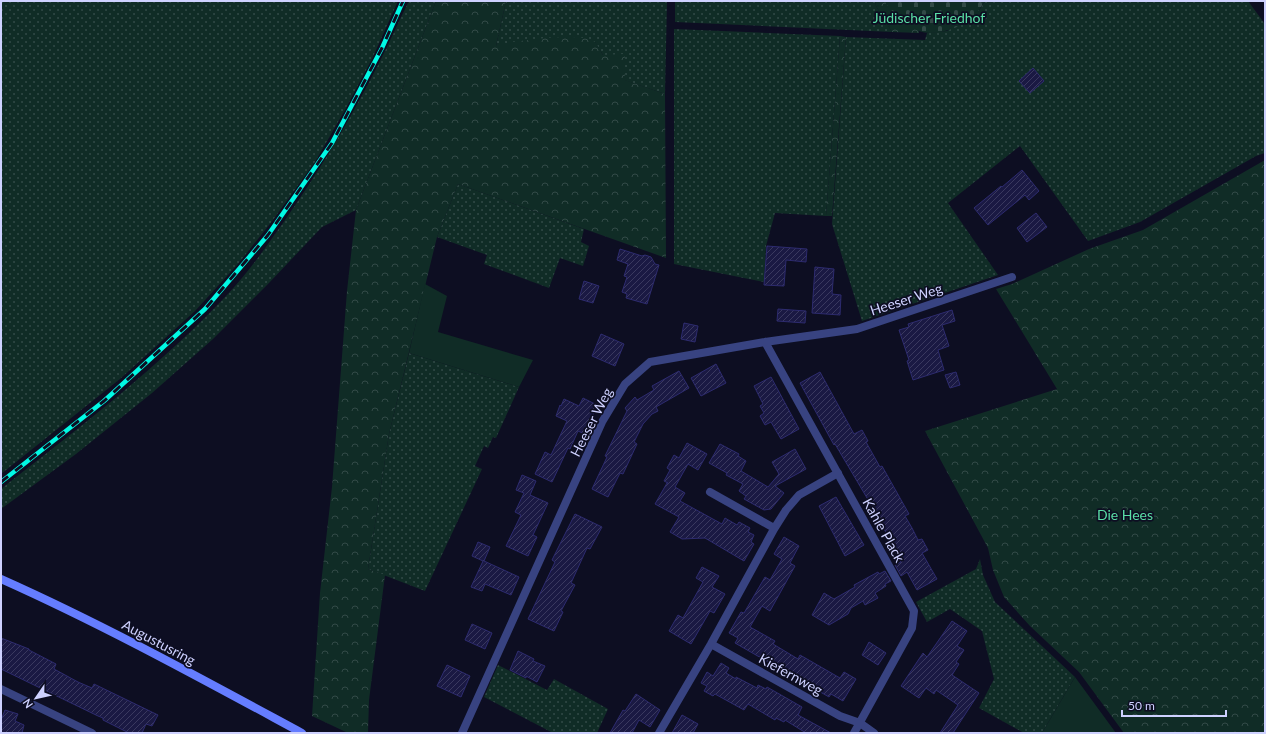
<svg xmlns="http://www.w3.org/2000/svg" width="1266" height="734" viewBox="0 0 1266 734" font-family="Lato,sans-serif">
  <defs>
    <pattern id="grass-dots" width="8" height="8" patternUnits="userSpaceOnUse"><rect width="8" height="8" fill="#102c26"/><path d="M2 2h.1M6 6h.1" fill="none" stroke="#324a47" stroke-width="1.8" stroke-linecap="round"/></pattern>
    <pattern id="forest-crowns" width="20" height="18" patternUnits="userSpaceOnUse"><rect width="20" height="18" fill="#102c26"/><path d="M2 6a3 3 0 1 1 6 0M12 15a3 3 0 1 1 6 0" fill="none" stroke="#324a47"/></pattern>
    <pattern id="cemetery-stones" width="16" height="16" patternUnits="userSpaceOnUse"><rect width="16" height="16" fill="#102c26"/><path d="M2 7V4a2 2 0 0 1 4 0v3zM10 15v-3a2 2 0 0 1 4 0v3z" fill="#324a47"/></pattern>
    <pattern id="building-hatch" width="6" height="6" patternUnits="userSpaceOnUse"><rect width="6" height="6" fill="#1a1943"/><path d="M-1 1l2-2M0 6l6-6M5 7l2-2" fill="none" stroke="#3a395f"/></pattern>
  </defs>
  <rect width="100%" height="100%" fill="#0d0e22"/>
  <path fill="url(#grass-dots)" d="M1,1H398L372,59L345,110L315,162L273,220L238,264L195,311L120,379L1,474Z
    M409,1H436L356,210L322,227L269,283L213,339L152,393L76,454L1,509V489C79,428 159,367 227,295C247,274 266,247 283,223C318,173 350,120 378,65C389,44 398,22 409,1Z
    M506,1H667L665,94L624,80L603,55L595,42L496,46Z
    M675,1H875L876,6L892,32L675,22Z
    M985,1H1248L1265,24V153L1256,156L1140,222L1088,241L1020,146L948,203L998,275L862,321L832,224L846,37L925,40L927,33L947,31L980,9Z
    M674,29L840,36L826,216L775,213L766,246L764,282L674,264Z
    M458,184L584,229L581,242L589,246L583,266L560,258L549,288L484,264L487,255L437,237Z
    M409,353L519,387L496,438L493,437L488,448L484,446L475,466L482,469L425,591L368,569L389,434Z
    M980,559L983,575L995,602L1075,677L1042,733H1024L979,708L994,679L982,631L950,609L927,622L916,602L976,569Z
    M498,665L547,690L554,679L608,709L597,733H553L484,697Z"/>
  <path fill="url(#forest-crowns)" d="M436,1H506L496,46L500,44C519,41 580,31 595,42C598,45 601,52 603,55L625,54V80L665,94L666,258L458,184L437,237L389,434L368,569L385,575L369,700L368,733H348L312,716L320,593L332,487L347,291L356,210Z
    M875,1H884L900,18L919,31V33L892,32L876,6Z
    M840,36L846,37L832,216H826Z
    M1265,160V733H1124L1079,672L1063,657L1030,626L1004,597L993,570L988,548L925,431L1057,389L996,289L1012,284L1089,249L1143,230Z"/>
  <path fill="url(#cemetery-stones)" d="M884,1H985C981,7 977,13 972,18C960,28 934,37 919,31C908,27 890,10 884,1Z"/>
  <path fill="#102c26" d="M425,284L447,296L438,332L533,360L519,387L409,353Z
    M1075,677L1116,733H1042Z"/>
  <path fill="url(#building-hatch)" stroke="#2d2b6f" d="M1033,68L1044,81L1030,93L1019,81Z
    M1022,170L1039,191L1029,200L1025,195L988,225L974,208L1001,186L1002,187Z
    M1036,213L1047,227L1027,242L1017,228Z
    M767,246L807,249L806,262L786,260L784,286L764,285Z
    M620,249L642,256L645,255L651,257L655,264L659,265L647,304L626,298L627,294L622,292L627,277L624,276L628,264L617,260Z
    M815,267L834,269L832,294L841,295L840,315L812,313Z
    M584,281L599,286L593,303L579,299Z
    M778,309L806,311L805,323L777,321Z
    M952,310L955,321L942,325L949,346L938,350L944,370L913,380L907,361L909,360L899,330L909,327L908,324Z
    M684,323L698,326L695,342L681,339Z
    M601,334L624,344L615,366L592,356Z
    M716,364L726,383L701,396L691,378Z
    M679,371L689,388L656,407L658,411L652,414L643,424L634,442L637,444L623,474L620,473L608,497L592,489L607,457L605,456L627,411L625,408L635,397L637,400L654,390L652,386Z
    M820,372L854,434L862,430L868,441L866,442L880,467L882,466L909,514L905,516L912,528L918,540L922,539L928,550L922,553L937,579L917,590L907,572L901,576L895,565L901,562L889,541L890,540L870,503L835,444L834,445L800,383Z
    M956,372L960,385L950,388L945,375Z
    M771,377L799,429L781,439L771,422L765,425L760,416L764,413L760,406L763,404L754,386Z
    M583,398L597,405L585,434L578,431L570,449L568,448L552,482L535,474L545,452L551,455L567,421L556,416L560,405L561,406L564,399L579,406Z
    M687,443L707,454L698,470L688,464L675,487L685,493L680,501L722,524L725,518L737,525L739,522L750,528L748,532L754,535L751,542L754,544L744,561L705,538L682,539L670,532L679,517L655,504L667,483H668L664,481L670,470L667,468L674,455L679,458Z
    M720,444L739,454L738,456L746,461L741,471L768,487L779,474L772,462L795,449L806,469L775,486L784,493L771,509L764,510L744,499L746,496L739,491L743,484L726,475L727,473L709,463Z
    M522,475L536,481L530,495L548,503L533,535L537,537L528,556L506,546L521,515L515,512L524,493L516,490Z
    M836,497L864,545L845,556L819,506Z
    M575,514L602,527L590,549L587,548L571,583L575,585L561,611L563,612L554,631L528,619L555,562L552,560Z
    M784,537L799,546L790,563L795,566L770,611L762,606L750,627L775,641L773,644L798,659L800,655L840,678L844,672L856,679L843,701L831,694L829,697L735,643L738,638L729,633L741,612L744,613L765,577L770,580L782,559L774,554Z
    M478,542L490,547L484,561L519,577L511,595L485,584L482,591L471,587L483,561L472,556Z
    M702,567L719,576L712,587L725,594L714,613L710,611L691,644L669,631L678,615L683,618L703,582L696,578Z
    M885,571L891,581L885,584L886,586L875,593L878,598L865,605L863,601L851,608L848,614L829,625L812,615L824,593L834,599L855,587L854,585L878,572L879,574Z
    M952,621L967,631L957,646L964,650L956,662L959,664L952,675L979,693L953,733H940L958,705L936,690L934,694L926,688L919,698L901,686L923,653L927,657Z
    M472,624L492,633L485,649L465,640Z
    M1,638L29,649V650L56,664L54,669L78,682L92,688L94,684L158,715L152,726L146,724L142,733H129L103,720V718L98,716L1,669Z
    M869,642L886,653L878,665L862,655Z
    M518,651L534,659L533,661L545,666L537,682L526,676V678L510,670Z
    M721,663L729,668L726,673L736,679V677L757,688L758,685L766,689L767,687L802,707L798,715L831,733H806L785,720L784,722L776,718L775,720L748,704L744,710L715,694L713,696L704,691L707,686L701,683L707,672L713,676Z
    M447,665L470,676L461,697L437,686Z
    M636,694L660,710L650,727L639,720L632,733H610L623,710L625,711Z
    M5,710L18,714L15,721L24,725L22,733H1V720Z
    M682,715L698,724L693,733H672Z"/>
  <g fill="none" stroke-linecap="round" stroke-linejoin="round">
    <path stroke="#384381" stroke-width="8" d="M765,342L914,611L912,628L854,733
      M710,492L774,528
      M711,644L840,716L860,723L874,733
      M1,689L92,733
      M462,733L602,422L625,384L650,362L765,342L857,329L1012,277
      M659,733L711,644L774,529L786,510L799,495L838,473"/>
    <path stroke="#657dff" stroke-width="8" d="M1,579C104,625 202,679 302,733"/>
    <defs>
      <path id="rail" d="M1,482L104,401L205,309L268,235L332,143L382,48L403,1"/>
    </defs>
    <use href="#rail" stroke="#01f8e4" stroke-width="4.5"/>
    <use href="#rail" stroke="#0d0e22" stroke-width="3" stroke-dasharray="9" stroke-linecap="butt"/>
  </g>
  <g text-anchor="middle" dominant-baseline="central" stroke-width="3.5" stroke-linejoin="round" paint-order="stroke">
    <g font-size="14" fill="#5adfa6" stroke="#0d0e22">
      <text x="929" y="17">Jüdischer Friedhof</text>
      <text x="1125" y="514">Die Hees</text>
    </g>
    <g font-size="14" fill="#ced1ff" stroke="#0d0e22">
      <text transform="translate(906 299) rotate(-18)">Heeser Weg</text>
      <text transform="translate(591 422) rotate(-63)">Heeser Weg</text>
      <text transform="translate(884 530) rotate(61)">Kahle Plack</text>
      <text transform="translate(159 642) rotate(28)">Augustusring</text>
      <text transform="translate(791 674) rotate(29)">Kiefernweg</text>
    </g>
  </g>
  <rect width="1266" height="734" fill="none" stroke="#ced1ff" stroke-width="4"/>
  <g transform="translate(36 698) rotate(236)" stroke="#0d0e22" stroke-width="3" paint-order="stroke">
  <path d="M0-3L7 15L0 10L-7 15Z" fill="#ced1ff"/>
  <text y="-6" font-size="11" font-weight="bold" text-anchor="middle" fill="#ced1ff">N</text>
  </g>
  <path d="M1122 710v6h104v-6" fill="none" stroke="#ced1ff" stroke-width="2"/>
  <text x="1128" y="710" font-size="12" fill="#ced1ff" stroke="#0d0e22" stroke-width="3" paint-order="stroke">50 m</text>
</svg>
